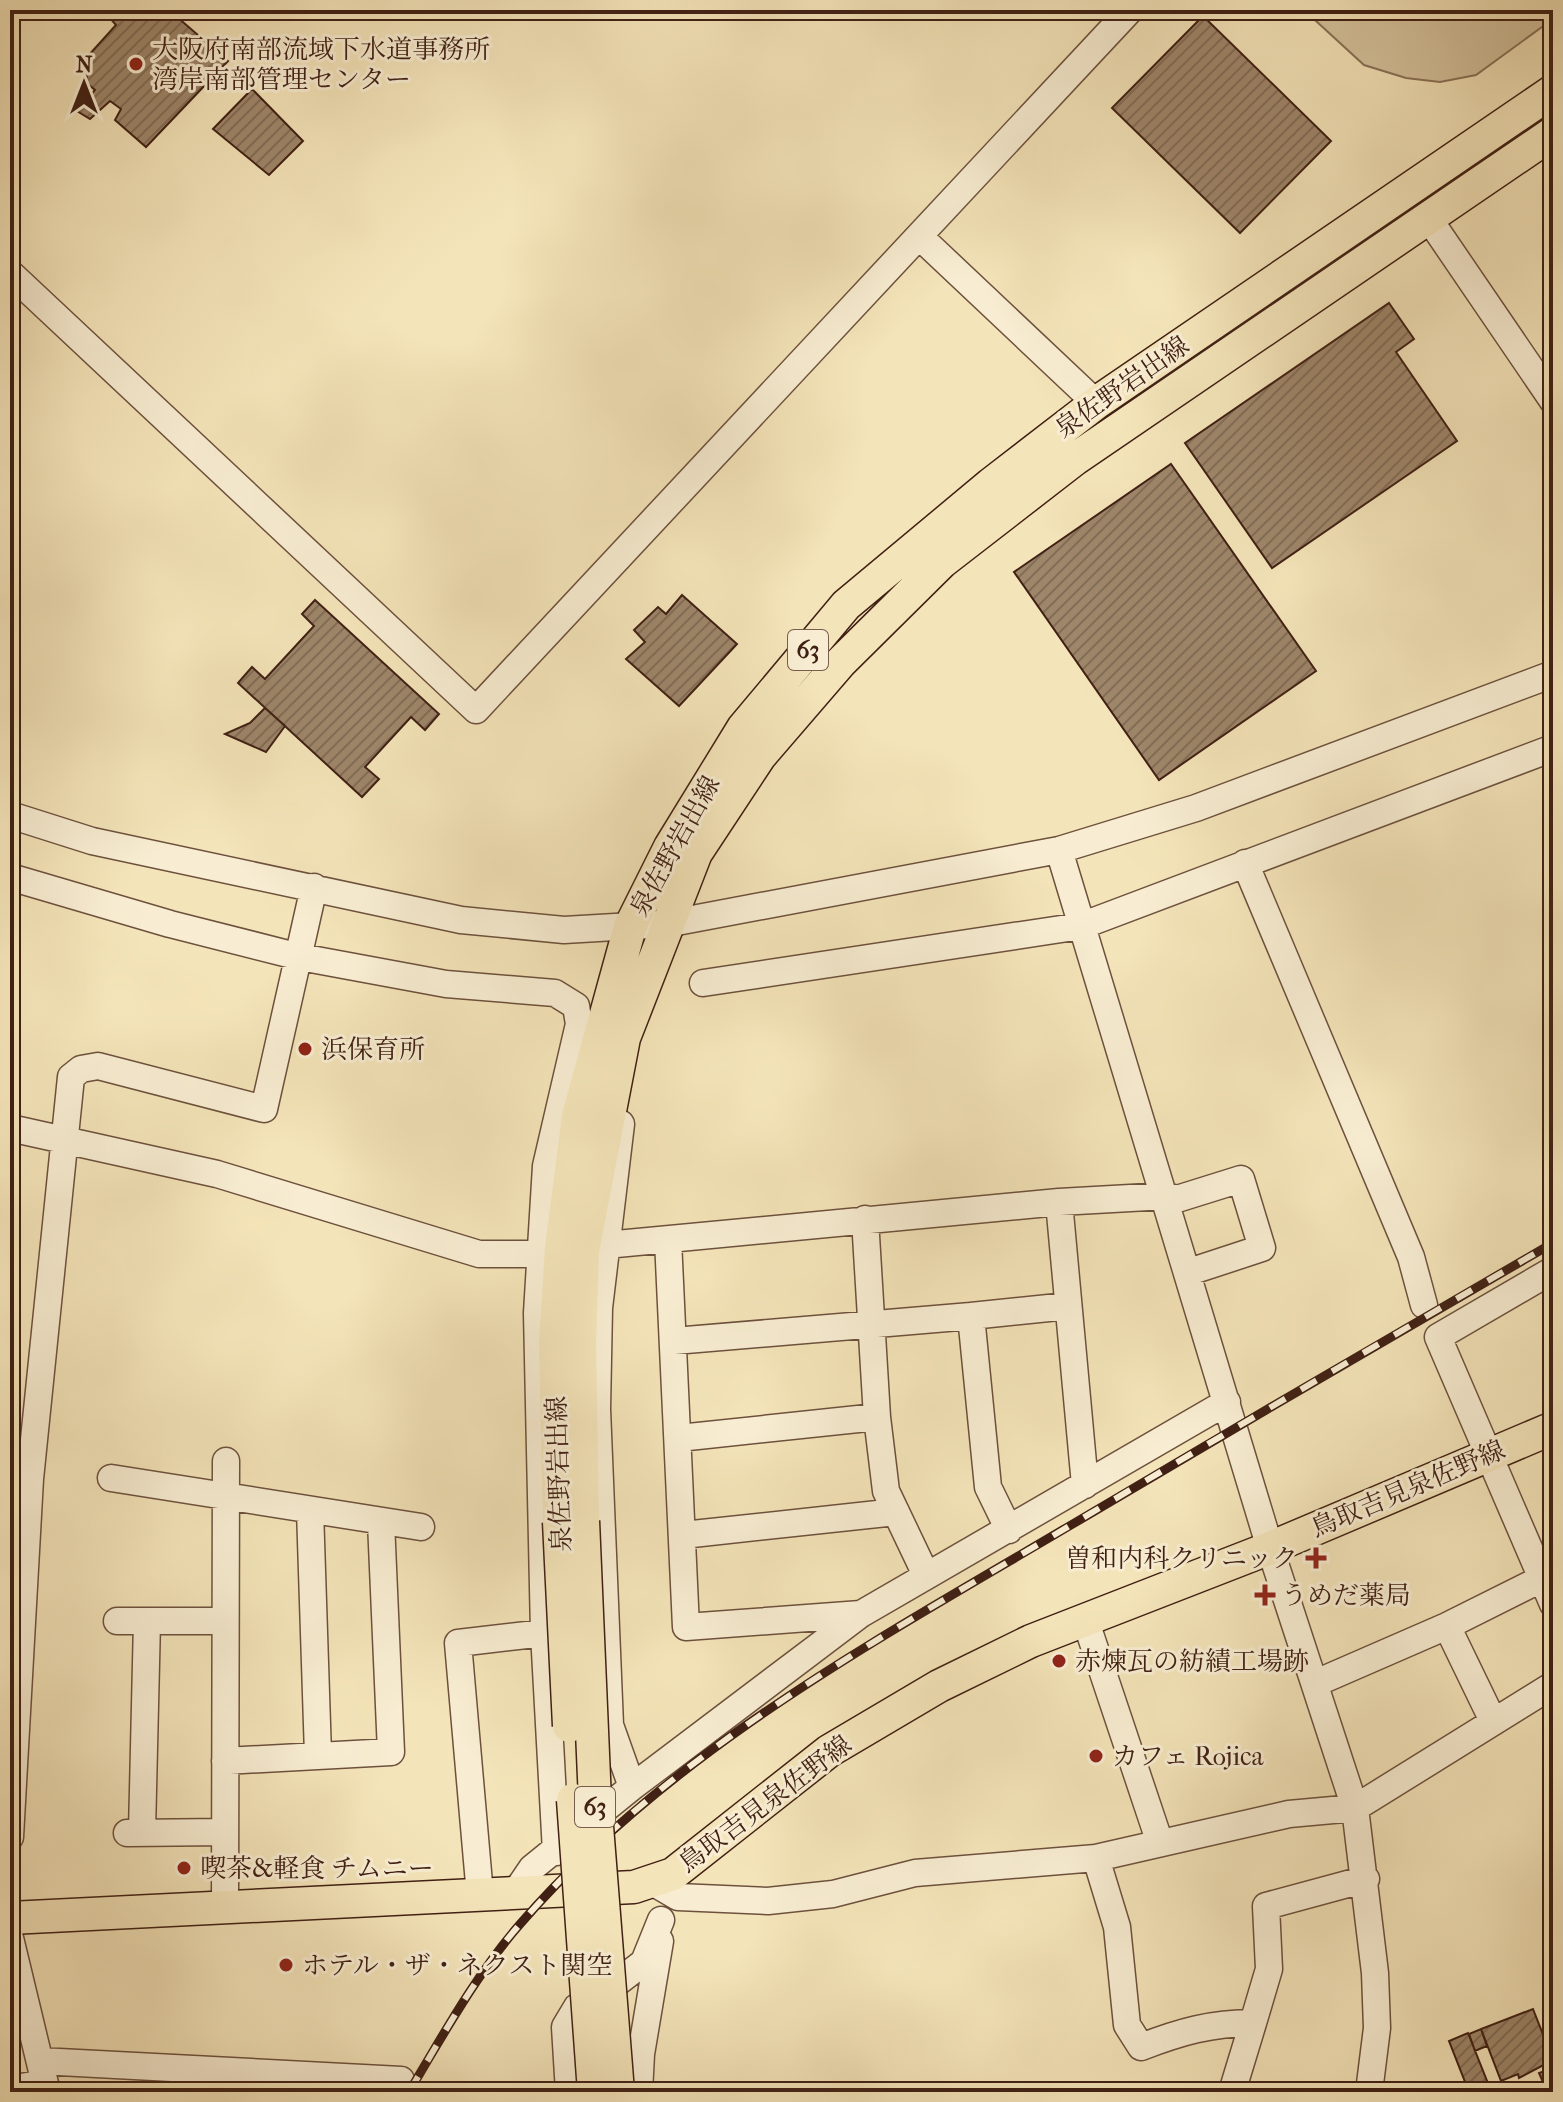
<svg xmlns="http://www.w3.org/2000/svg" width="1563" height="2102" viewBox="0 0 1563 2102" font-family="'IM FELL French Canon','Noto Serif JP',serif">
  <defs>
    <pattern id="building-hatch" width="6" height="6" patternUnits="userSpaceOnUse" patternTransform="scale(2)"><rect width="6" height="6" fill="#9e866a"/><path d="M-1 1l2-2M0 6l6-6M5 7l2-2" fill="none" stroke="#826d56"/></pattern>
  </defs>
  <rect width="100%" height="100%" fill="#f4e4b9"/>
  <filter id="stains"><feTurbulence type="fractalNoise" baseFrequency=".0025" numOctaves="4"/><feColorMatrix values="0 0 0 0 .2 0 0 0 0 .09 0 0 0 0 .02 0 0 0 .5 -.17"/></filter>
  <radialGradient id="worn" r=".72"><stop offset=".6" stop-color="#630" stop-opacity="0"/><stop offset="1" stop-color="#630" stop-opacity=".3"/></radialGradient>
  <path fill="#d5c39d" stroke="#8a7258" stroke-width="2" d="M1304,10H1553V19L1476,75L1440,82L1406,78L1364,65Z"/>
  <path fill="url(#building-hatch)" stroke="#402014" stroke-width="2" d="M117,10H169L228,61L146,147L115,120L121,109L110,101L90,119L77,111L95,90L84,81L87,77L78,67L116,25L110,18Z
    M1203,16L1331,141L1240,233L1112,108Z
    M252,89L303,141L269,175L213,129Z
    M1389,303L1414,339L1396,352L1457,441L1272,568L1185,443Z
    M1171,464L1316,671L1159,780L1014,572Z
    M682,595L737,644L679,706L626,659L645,642L634,630L658,607L666,614Z
    M315,600L439,714L425,730L411,717L365,767L379,779L362,797L238,683L252,667L265,679L314,626L302,614Z
    M265,708L285,726L266,752L225,734L250,723Z
    M1533,2009L1553,2060L1519,2078L1518,2074L1501,2081L1481,2029Z
    M1481,2029L1487,2046L1475,2051L1469,2034Z
    M1468,2033L1489,2086L1473,2092H1469L1449,2041Z
    M1553,2068V2086L1546,2089L1539,2073Z"/>
  <g fill="none" stroke-linecap="round" stroke-linejoin="round">
    <defs>
      <path id="minor" d="M1429,219L1553,401
        M919,236L1096,403
        M10,273L476,710L1130,10
        M10,815L92,841L461,920L564,930L666,924L1059,850L1196,808L1553,674
        M1059,850L1270,1548L1355,1808L1375,1973L1377,2028L1369,2092
        M1245,863L1411,1257L1424,1305
        M10,877L170,924L300,957L446,984L555,993L576,1006L579,1024L546,1166L537,1313L544,1633L556,1852
        M703,983L1081,926L1553,748
        M621,1124L599,1308L597,1409L610,1725L632,1787
        M10,1128L217,1174L479,1254H538
        M1059,1202L1085,1485
        M865,1219L877,1417L886,1491L926,1575
        M668,1240L686,1627L861,1614
        M606,1245L1059,1202L1166,1196L1177,1199L1241,1179L1262,1248L1189,1272
        M1553,1270L1438,1337L1553,1604
        M971,1316L1068,1306
        M674,1341L971,1316L988,1487L1009,1530
        M679,1438L877,1417
        M111,1478L421,1527
        M310,1510L318,1755
        M683,1535L896,1512
        M1085,1619L1160,1843
        M117,1621H225
        M1447,1626L1493,1721
        M1316,1683L1447,1626L1553,1573
        M225,1761L391,1752L381,1522
        M142,1832L147,1621
        M127,1833L225,1832
        M10,1837L30,1479L71,1077L81,1069L98,1066L264,1109L314,887
        M1096,1858L1117,1927L1127,2025L1141,2047C1180,2032 1211,2023 1253,2023L1232,2092
        M654,1883L678,1897L768,1901L833,1894L915,1873L1096,1858L1289,1814L1355,1808L1553,1685
        M515,1893L532,1868L632,1787L861,1614L1227,1402
        M480,1895L458,1643L544,1633
        M225,1907L226,1461
        M10,1938L47,2092
        M1253,2023L1269,1969L1266,1906L1366,1879
        M40,2061L401,2080
        M10,2089L44,2083
        M569,2092L565,2027L577,2007L605,1992L644,1962L661,1920
        M639,2092L641,2054L660,1941"/>
      <path id="major" d="M583,1521L580,1341L583,1251L624,1038L696,853L760,756L840,663L942,562L1075,459L1553,133
        M559,1522L555,1344L561,1248L578,1116L630,927L670,847L743,728L846,605L991,484L1096,403L1553,91
        M10,1918L634,1887L673,1874L829,1751L939,1686L1031,1641L1270,1548L1553,1428"/>
    </defs>
    <use href="#minor" stroke="#6d513d" stroke-width="29"/>
    <use href="#major" stroke="#402014" stroke-width="35"/>
    <use href="#minor" stroke="#f8edd2" stroke-width="26"/>
    <use href="#major" stroke="#f4e4b9" stroke-width="32"/>
    <defs>
      <path id="rail" d="M409,2092C443,2035 477,1973 521,1923C671,1750 877,1640 1071,1525C1231,1430 1392,1336 1553,1243"/>
    </defs>
    <use href="#rail" stroke="#402014" stroke-width="9"/>
    <use href="#rail" stroke="#f8edd2" stroke-width="6" stroke-dasharray="18" stroke-linecap="butt"/>
    <defs>
      <path id="major-bridge" d="M583,1521L595,1801L618,2092
        M559,1522L569,1726
        M573,1800L594,2092"/>
    </defs>
    <use href="#major-bridge" stroke="#402014" stroke-width="35" stroke-linecap="butt"/>
    <use href="#major-bridge" stroke="#f4e4b9" stroke-width="32"/>
  </g>
  <g fill="#8f2418" stroke="#f8edd2" stroke-width="3">
    <circle cx="136" cy="64" r="8"/>
    <circle cx="305" cy="1049" r="8"/>
    <path d="M1312 1546h8v8h8v8h-8v8h-8v-8h-8v-8h8z"/>
    <path d="M1261 1583h8v8h8v8h-8v8h-8v-8h-8v-8h8z"/>
    <circle cx="1059" cy="1661" r="8"/>
    <circle cx="1096" cy="1756" r="8"/>
    <circle cx="184" cy="1868" r="8"/>
    <circle cx="286" cy="1965" r="8"/>
  </g>
  <g text-anchor="middle" dominant-baseline="central" stroke-width="6" stroke-linejoin="round" paint-order="stroke">
    <g fill="#f8edd2" stroke="#775e4d" stroke-width="2">
      <rect x="788" y="630" width="40" height="40" rx="6"/>
      <rect x="575" y="1787" width="40" height="40" rx="6"/>
    </g>
    <g font-size="24" font-weight="bold" fill="#402014">
      <text x="808" y="650">63</text>
      <text x="595" y="1807">63</text>
    </g>
    <g font-size="26" fill="#402014" stroke="#f8edd2" text-anchor="start">
      <text x="152" y="49">大阪府南部流域下水道事務所<tspan x="152" dy="30">湾岸南部管理センター</tspan></text>
      <text x="321" y="1049">浜保育所</text>
      <text x="1298" y="1558" text-anchor="end">曽和内科クリニック</text>
      <text x="1281" y="1595">うめだ薬局</text>
      <text x="1075" y="1661">赤煉瓦の紡績工場跡</text>
      <text x="1112" y="1756">カフェ Rojica</text>
      <text x="200" y="1868">喫茶&amp;軽食 チムニー</text>
      <text x="302" y="1965">ホテル・ザ・ネクスト関空</text>
    </g>
    <g font-size="26" fill="#402014" stroke="#f8edd2">
      <text transform="translate(1122 387) rotate(-35)">泉佐野岩出線</text>
      <text transform="translate(675 846) rotate(-61)">泉佐野岩出線</text>
      <text transform="translate(559 1474) rotate(-92)">泉佐野岩出線</text>
      <text transform="translate(1408 1489) rotate(-23)">鳥取吉見泉佐野線</text>
      <text transform="translate(765 1804) rotate(-37)">鳥取吉見泉佐野線</text>
    </g>
  </g>
  <rect width="1563" height="2102" fill="none" stroke="#f4e4b9" stroke-width="40"/>
  <rect x="12" y="12" width="1539" height="2078" fill="none" stroke="#402014" stroke-width="4"/>
  <rect x="20" y="20" width="1523" height="2062" fill="none" stroke="#402014" stroke-width="2"/>
  <g transform="translate(84 84)" stroke="#f8edd2" stroke-width="6" paint-order="stroke">
  <path d="M0-6L14 30L0 20L-14 30Z" fill="#402014"/>
  <text y="-12" font-size="22" font-weight="bold" text-anchor="middle" fill="#402014">N</text>
  </g>
  <rect width="100%" height="100%" filter="url(#stains)"/>
  <rect width="100%" height="100%" fill="url(#worn)"/>
</svg>
